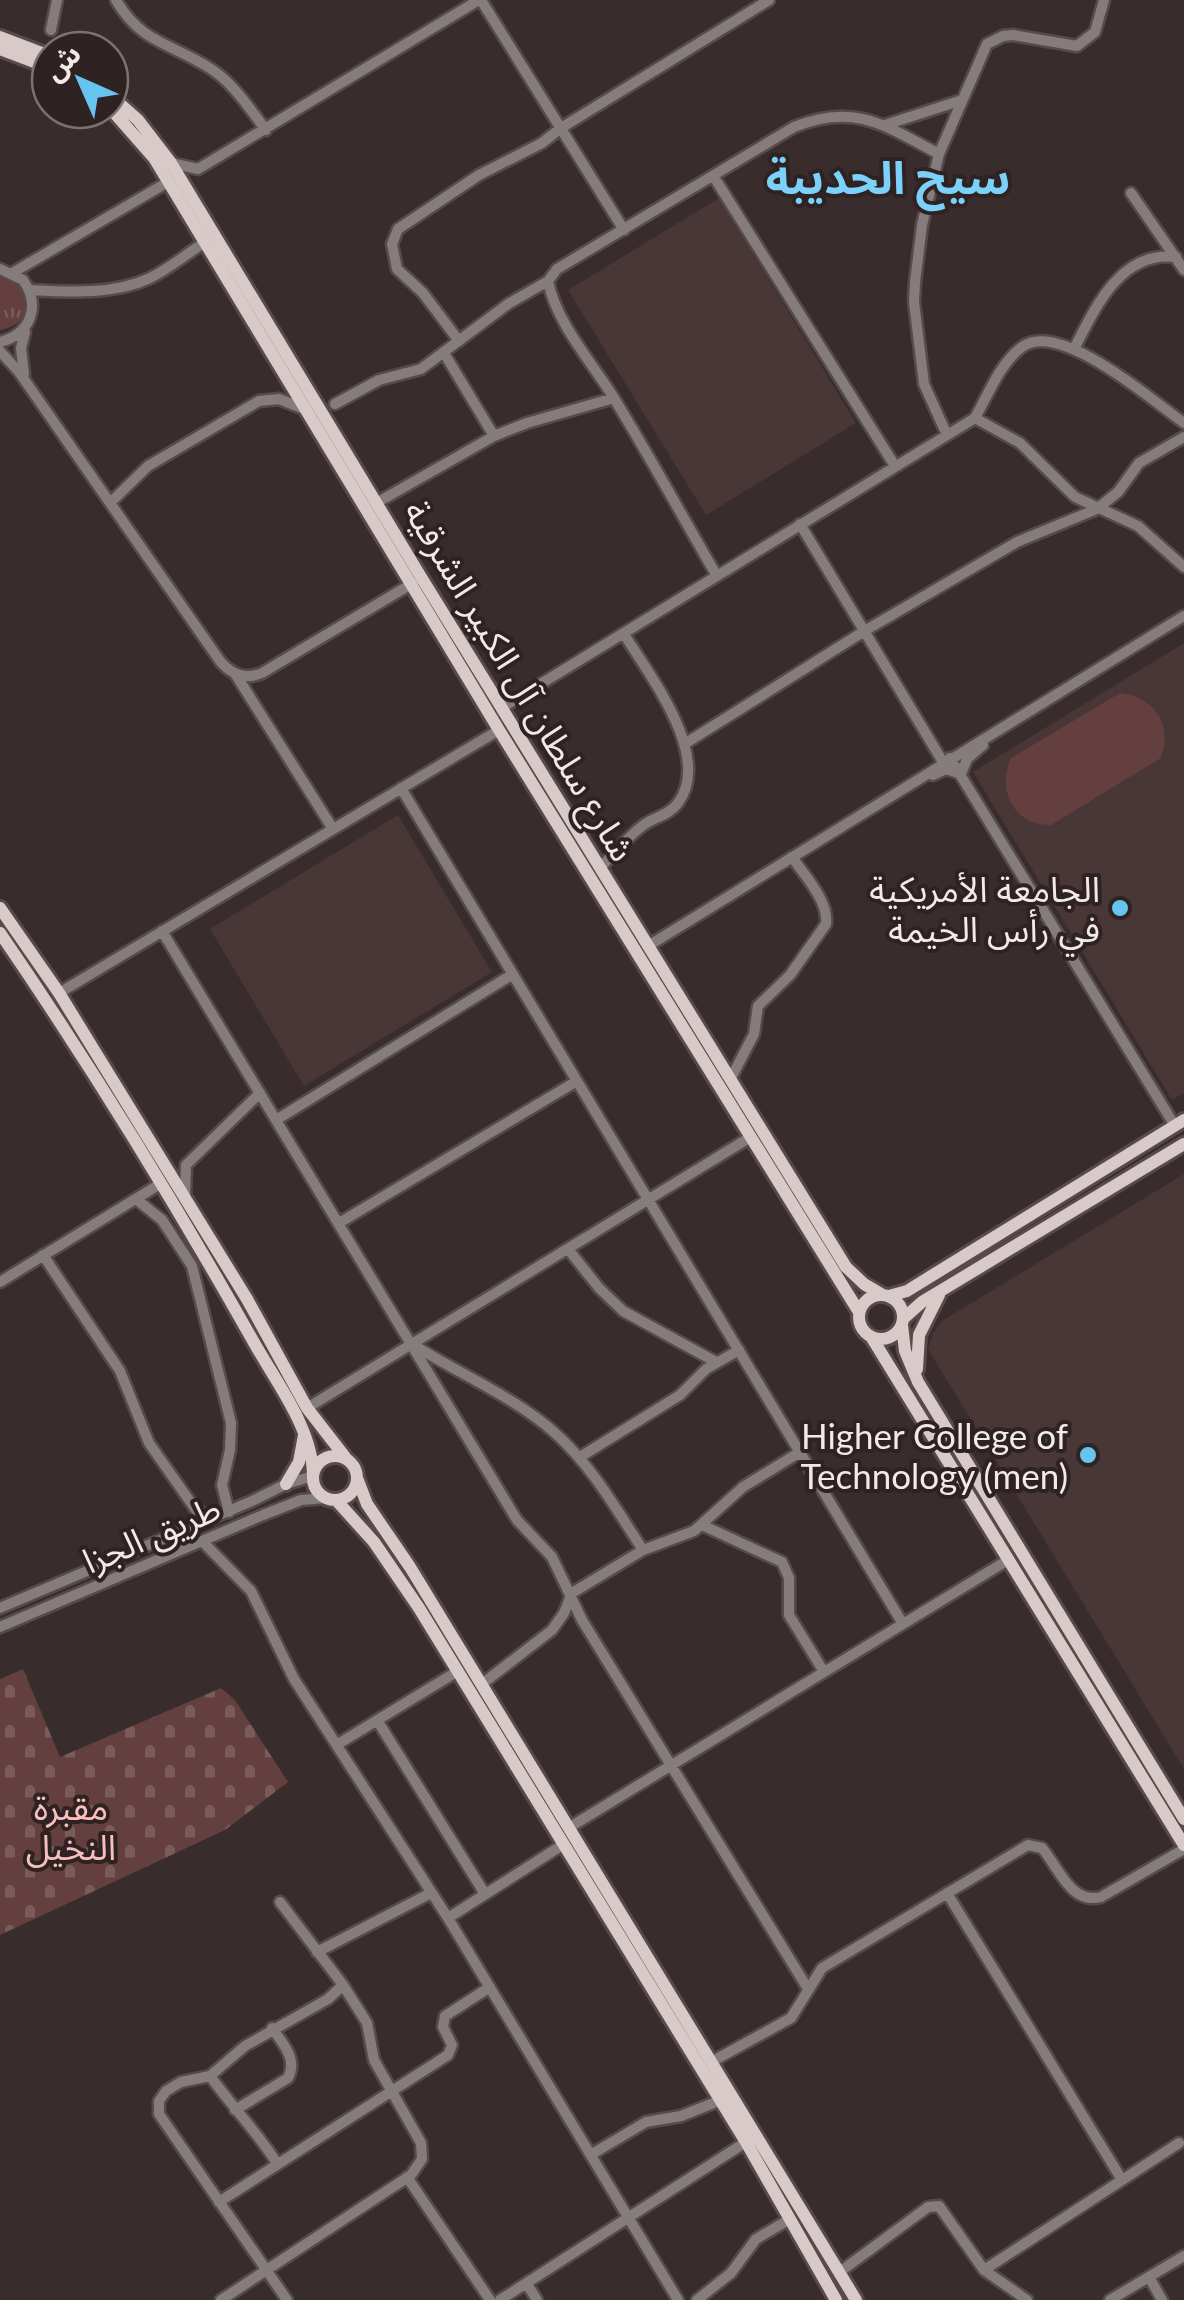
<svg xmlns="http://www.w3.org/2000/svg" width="1184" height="2300" viewBox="0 0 1184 2300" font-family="Lato,'Noto Sans Arabic',sans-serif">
  <defs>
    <pattern id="grass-tufts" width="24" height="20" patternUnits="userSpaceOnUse" patternTransform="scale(2.5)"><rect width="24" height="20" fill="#633f3f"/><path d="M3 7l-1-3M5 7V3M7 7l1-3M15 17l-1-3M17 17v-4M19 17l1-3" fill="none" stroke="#7a5b5b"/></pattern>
    <pattern id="cemetery-stones" width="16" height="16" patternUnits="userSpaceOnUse" patternTransform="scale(2.5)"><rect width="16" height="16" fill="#633f3f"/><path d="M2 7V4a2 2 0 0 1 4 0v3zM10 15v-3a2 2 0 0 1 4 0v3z" fill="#7a5b5b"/></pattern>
  </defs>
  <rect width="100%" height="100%" fill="#392c2c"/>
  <path fill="#493636" d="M719,198L856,423L706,515L568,290Z
    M1184,643V1093L1172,1100L973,772Z
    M398,815L492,972L304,1086L210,929Z
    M1184,1174V1769L928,1349L933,1333L942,1321Z"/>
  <path fill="url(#grass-tufts)" d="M0,274C33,285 37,324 0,330Z"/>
  <path fill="url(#cemetery-stones)" d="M23,1669L60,1757L221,1688L235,1700L288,1782L225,1830L0,1935V1679Z"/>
  <path fill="#633f3f" d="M1120,693C1154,696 1173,725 1161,758L1051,825C1014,826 996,790 1011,758Z"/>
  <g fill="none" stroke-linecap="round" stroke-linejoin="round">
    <defs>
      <path id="minor" d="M116,0C140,42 170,43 208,67C232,81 249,108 266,130
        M481,0L624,230
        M51,30L57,0
        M885,125L962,100
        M171,163L198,169L479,0
        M714,177L895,466
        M1131,193L1184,270
        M0,269L23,280C41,306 31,334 0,342
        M14,272L168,182
        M548,281C556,322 590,360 612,395C649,455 682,516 717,576
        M30,290C68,292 114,295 150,278C169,269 186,254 204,243
        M459,341L423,293L397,269L392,244L398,229L479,175L542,143L561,128L769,0
        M1074,349C1095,308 1121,250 1176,257
        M0,351L19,372L220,661C232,675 245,680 262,673L413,583
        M444,353L494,436
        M24,374L21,348L25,332
        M335,404L379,380L421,369L508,304L548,281L557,269L794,127C854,102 886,126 939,154
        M975,418L1020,443L1075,497L1138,526L1184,567
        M947,435L924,384L914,302L915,282L922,225L939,154L987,44L1003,36L1013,35L1077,46L1095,32L1104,0
        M378,502L494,436L527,423L614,398
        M110,503L148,466L259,401L279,399L307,410
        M800,524L943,762
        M236,675L333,829
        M503,707L975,418C988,395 1000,363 1022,347C1059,319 1153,401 1184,423
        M686,743L866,630L1017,542L1097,509L1118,492L1139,463L1184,437
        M950,758L1175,1126
        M933,775L946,769L961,774L967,759L983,745
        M401,788L903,1624
        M601,867C615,853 629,835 645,824C657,816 669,815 678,803C713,756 649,675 624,634
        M162,931L517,1520L552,1557L582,1620L808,1989
        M648,946L1184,616
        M59,993L499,730
        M730,1080L754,1034L758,1006L790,975L826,924C829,901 804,875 792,857
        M276,1120L513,974
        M185,1196L186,1165L260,1093
        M136,1199L162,1220L192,1266L231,1423L230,1450L222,1485L229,1512
        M339,1223L577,1081
        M568,1249L599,1288L623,1311L716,1362
        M43,1255L120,1371L149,1443L196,1510L214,1518
        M0,1282L160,1184
        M417,1347C460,1374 519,1400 555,1433C592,1466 616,1509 643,1550
        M307,1408L749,1138
        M580,1457L680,1395L706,1369L739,1350
        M702,1525L782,1562L789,1578V1615L824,1672
        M202,1541L251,1591L294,1679L448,1918L678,2300
        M0,1608L252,1501L286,1484L313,1476
        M0,1627L263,1515L301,1500L325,1498
        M482,1684L552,1630L564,1613L572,1593L643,1550L694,1531L743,1487L800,1452
        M377,1720L485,1894
        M338,1744L458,1671
        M570,1827L1008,1560
        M947,1893L1122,2180
        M448,1918L564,1844
        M317,1952L431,1893
        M713,2061L791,2018L822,1968L1028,1845L1042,1848C1059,1868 1071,1905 1101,1897L1184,1849
        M210,2076C232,2106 256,2131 277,2163
        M235,2110L288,2078C298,2059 283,2044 272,2028
        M592,2154L646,2122L681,2116L721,2100
        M407,2177L490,2300
        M219,2202L448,2055L452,2045L443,2027L445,2016L490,1987
        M984,2270L1179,2143
        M841,2271L928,2207L939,2206L984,2270L1027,2300
        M1149,2277L1162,2300
        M527,2284L537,2300
        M221,2300L411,2175L422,2159L421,2143L374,2060L367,2023L343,1985L280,1902
        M287,2300L159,2114V2101L166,2091L181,2082L210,2076L245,2046L328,1999L343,1985
        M500,2300L746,2142
        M697,2300L731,2273L756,2239L790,2219
        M1110,2300L1184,2256"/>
      <path id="major" d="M0,37L50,56
        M0,49L50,68
        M110,95L138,120L171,163L421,577L846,1267L864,1284L881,1294
        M110,108L154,158L499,730L859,1312
        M0,908L59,993L247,1299L307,1408L345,1457
        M0,933C90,1064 174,1201 252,1339C275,1381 313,1428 313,1476
        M859 1317a22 22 0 1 1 44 0a22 22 0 1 1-44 0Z
        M889,1296L907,1291L1184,1120
        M904,1318L922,1302L1184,1144
        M902,1325L905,1351L918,1382L1184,1819
        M872,1338L1184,1845
        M917,1369L919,1335L939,1295
        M313 1478a22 22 0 1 1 44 0a22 22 0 1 1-44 0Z
        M357,1478L367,1504L410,1567L856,2300
        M286,1484L299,1462L304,1435
        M336,1500L374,1542L419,1608L746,2142L836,2300"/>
    </defs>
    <use href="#minor" stroke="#574a4a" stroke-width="15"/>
    <use href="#major" stroke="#574a4a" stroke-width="18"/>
    <use href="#minor" stroke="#847d7c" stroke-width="10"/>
    <use href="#major" stroke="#d8cac9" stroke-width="12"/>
  </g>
  <g fill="#66c4ef" stroke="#2f2222" stroke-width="4">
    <circle cx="1120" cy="908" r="10"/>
    <circle cx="1088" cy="1455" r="10"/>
  </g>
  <g text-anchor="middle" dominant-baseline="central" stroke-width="8" stroke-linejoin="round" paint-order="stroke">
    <g font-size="35" fill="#f2e9e9" stroke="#2f2222">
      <text transform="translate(521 680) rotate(59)">شارع سلطان آل الكبير الشرقية</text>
      <text transform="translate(151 1533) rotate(-23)">طريق الجزا</text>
    </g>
    <g font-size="35" fill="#f2e9e9" stroke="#2f2222" text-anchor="end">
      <text x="1100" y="888">الجامعة الأمريكية<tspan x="1100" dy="40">في رأس الخيمة</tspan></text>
      <text x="1068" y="1435">Higher College of<tspan x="1068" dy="40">Technology (men)</tspan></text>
    </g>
    <g font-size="35" fill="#f8bfbe" stroke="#2f2222">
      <text x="71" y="1806">مقبرة<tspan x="71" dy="40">النخيل</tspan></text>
    </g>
    <g font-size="45" font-weight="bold" fill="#7cd1f9" stroke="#2f2222">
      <text x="888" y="177">سيح الحديبة</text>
    </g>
  </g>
  <g transform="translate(80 80) rotate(315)"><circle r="48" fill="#2f2222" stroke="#7d7272" stroke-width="2.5"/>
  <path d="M0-8L18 38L0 25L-18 38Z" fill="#66c4ef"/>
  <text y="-15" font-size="28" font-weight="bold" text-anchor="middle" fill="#f2e9e9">ش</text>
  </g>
</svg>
